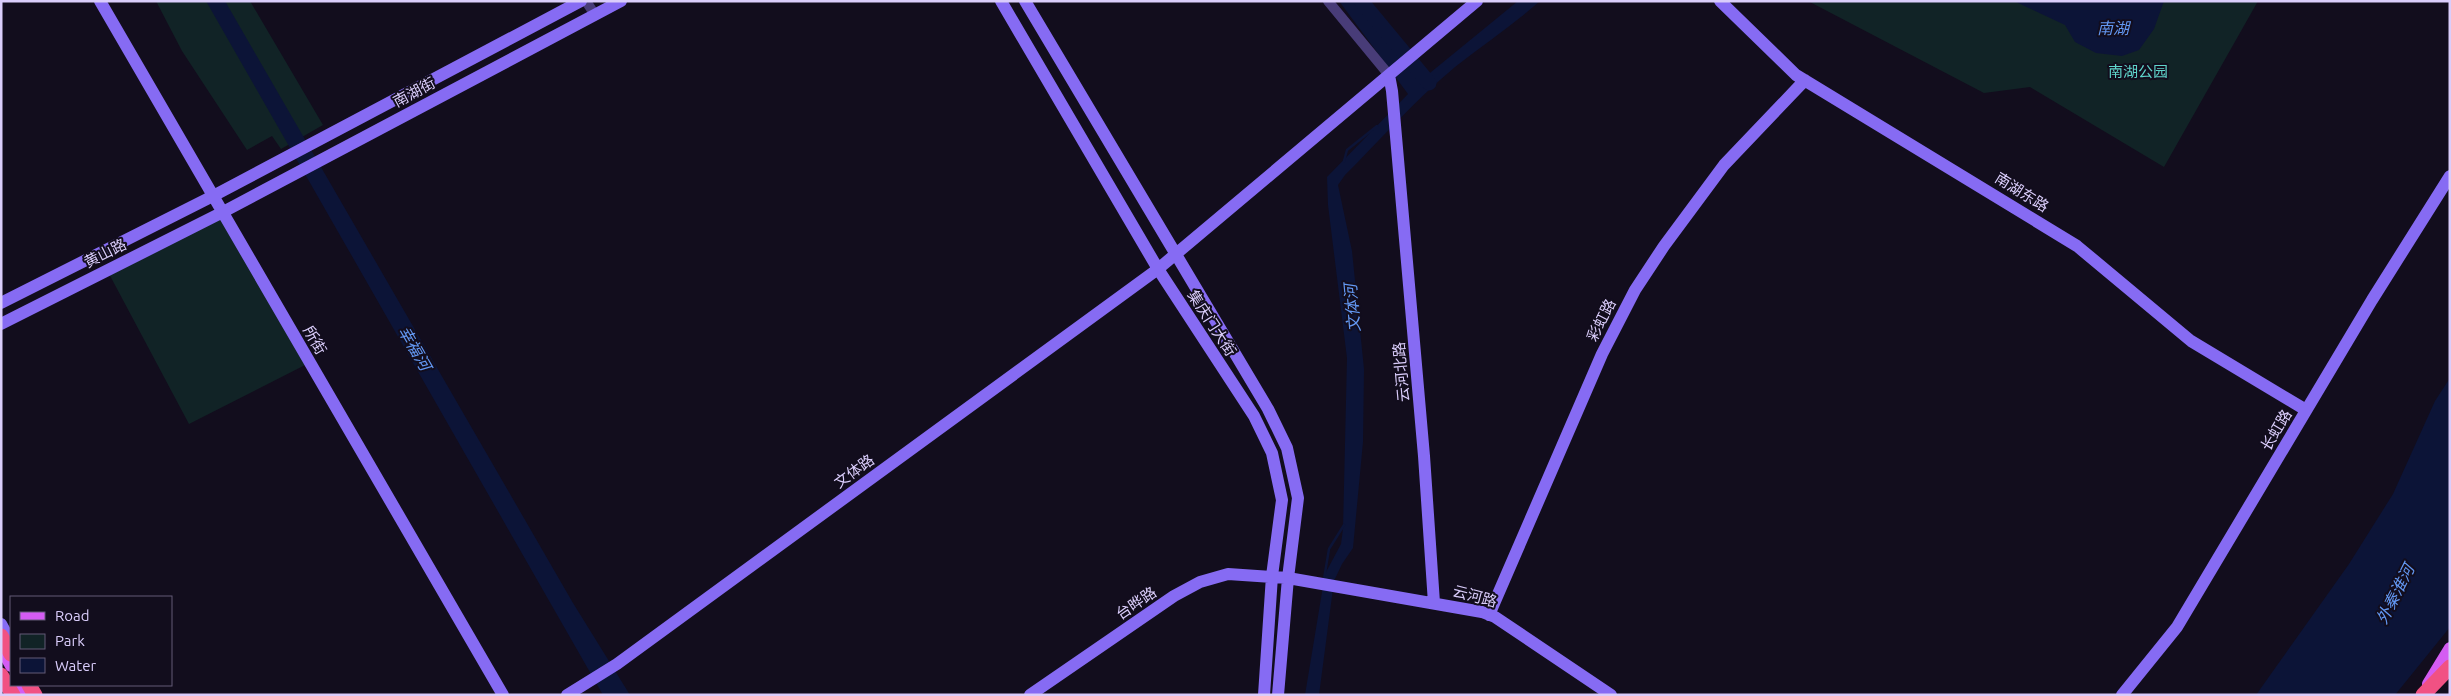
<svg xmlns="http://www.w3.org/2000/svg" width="2451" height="696" viewBox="0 0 2451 696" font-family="Ubuntu,'Noto Sans SC',sans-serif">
  <rect width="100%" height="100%" fill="#120d1d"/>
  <path fill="#112326" d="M156,1H250L323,125L281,149L272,136L247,150L182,51Z
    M1808,1H2258L2164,167L2030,87L1984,93Z
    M223,212L311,362L189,424L107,270Z"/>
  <path fill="#0c1437" d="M206,1H225L573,603L630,695H603Z
    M1339,1H1361L1421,77H1425L1518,1H1540C1513,25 1483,45 1455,67C1415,100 1381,139 1345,175L1338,185L1352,251L1364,369L1363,442L1353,548L1342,564L1334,581L1319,695H1305L1325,574L1341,544L1343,529L1347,358L1328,205L1327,177L1408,94Z
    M2014,1H2164L2154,29L2139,50L2122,56L2096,53L2075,42L2065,25Z
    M2450,378V627L2395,695H2256L2349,564L2393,494L2435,401Z"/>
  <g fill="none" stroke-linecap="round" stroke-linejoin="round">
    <path stroke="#0c1437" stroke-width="2.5" d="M1344,161L1347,150L1377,126
      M1324,579L1329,549L1344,525"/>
    <path stroke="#0c1437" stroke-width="15" d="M1361,1L1429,83"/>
    <path stroke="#483c78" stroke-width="10" d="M586,1L595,15
      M1328,1L1389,75"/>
    <path stroke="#866bf3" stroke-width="12" d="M100,1L503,695
      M1001,1L1158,269L1254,416L1272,453L1282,500L1272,576L1264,695
      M1025,1L1268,409L1287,448L1298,498L1288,578L1278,695
      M1720,1L1796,75L2077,246L2191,341L2306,410
      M1389,75L1392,91L1424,456L1434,603
      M1,303L213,196L581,1
      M1,324L223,212L621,1
      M1489,615L1602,354L1635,290L1664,246L1724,165L1805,80
      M1,624L11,642
      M567,695L617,664L1158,269L1477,1
      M1030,695L1174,596L1200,582L1228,574L1288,578L1482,612L1495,617L1611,695
      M2122,695L2177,627L2372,300L2450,176"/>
    <path stroke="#d45cf2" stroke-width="12" d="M1,648L11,666
      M2428,684L2450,648
      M17,685L23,695"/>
    <path stroke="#f15183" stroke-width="15" d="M1,636L11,654
      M1,675L13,695
      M29,685L35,695
      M2423,695L2450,667"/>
  </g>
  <g text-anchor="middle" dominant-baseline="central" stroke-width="4" stroke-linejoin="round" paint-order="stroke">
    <g font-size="15" fill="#5fd4cb" stroke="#120d1d">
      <text x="2138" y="71">南湖公园</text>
    </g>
    <g font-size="15" fill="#dacdfb" stroke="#120d1d">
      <text transform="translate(414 92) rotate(-28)">南湖街</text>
      <text transform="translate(2022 192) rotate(32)">南湖东路</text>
      <text transform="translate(105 253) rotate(-27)">黄山路</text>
      <text transform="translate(1601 320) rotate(-63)">彩虹路</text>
      <text transform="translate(1212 323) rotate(57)">集庆门大街</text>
      <text transform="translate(315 340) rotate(60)">所街</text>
      <text transform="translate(1401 372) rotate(-95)">云河北路</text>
      <text transform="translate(2276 430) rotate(-59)">长虹路</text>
      <text transform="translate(854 471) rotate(-36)">文体路</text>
      <text transform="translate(1475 596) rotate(15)">云河路</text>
      <text transform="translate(1136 603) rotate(-34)">台晔路</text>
    </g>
    <g font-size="16" font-style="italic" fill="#6398f3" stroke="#120d1d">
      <text x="2113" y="28">南湖</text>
      <text transform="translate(1352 308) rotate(-95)">文体河</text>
      <text transform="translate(415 348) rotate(60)">幸福河</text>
      <text transform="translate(2395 594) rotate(-63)">外秦淮河</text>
    </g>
  </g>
  <rect width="2451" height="696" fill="none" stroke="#dacdfb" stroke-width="5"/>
  <rect x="10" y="596" width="162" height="90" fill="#120d1d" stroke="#625a76"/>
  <rect x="20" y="612" width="25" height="8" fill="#d45cf2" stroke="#625a76"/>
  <text x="55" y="621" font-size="15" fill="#dacdfb">Road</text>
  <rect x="20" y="634" width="25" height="15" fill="#112326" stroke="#625a76"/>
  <text x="55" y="646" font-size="15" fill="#dacdfb">Park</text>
  <rect x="20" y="658" width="25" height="15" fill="#0c1437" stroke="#625a76"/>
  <text x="55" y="671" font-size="15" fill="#dacdfb">Water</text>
</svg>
